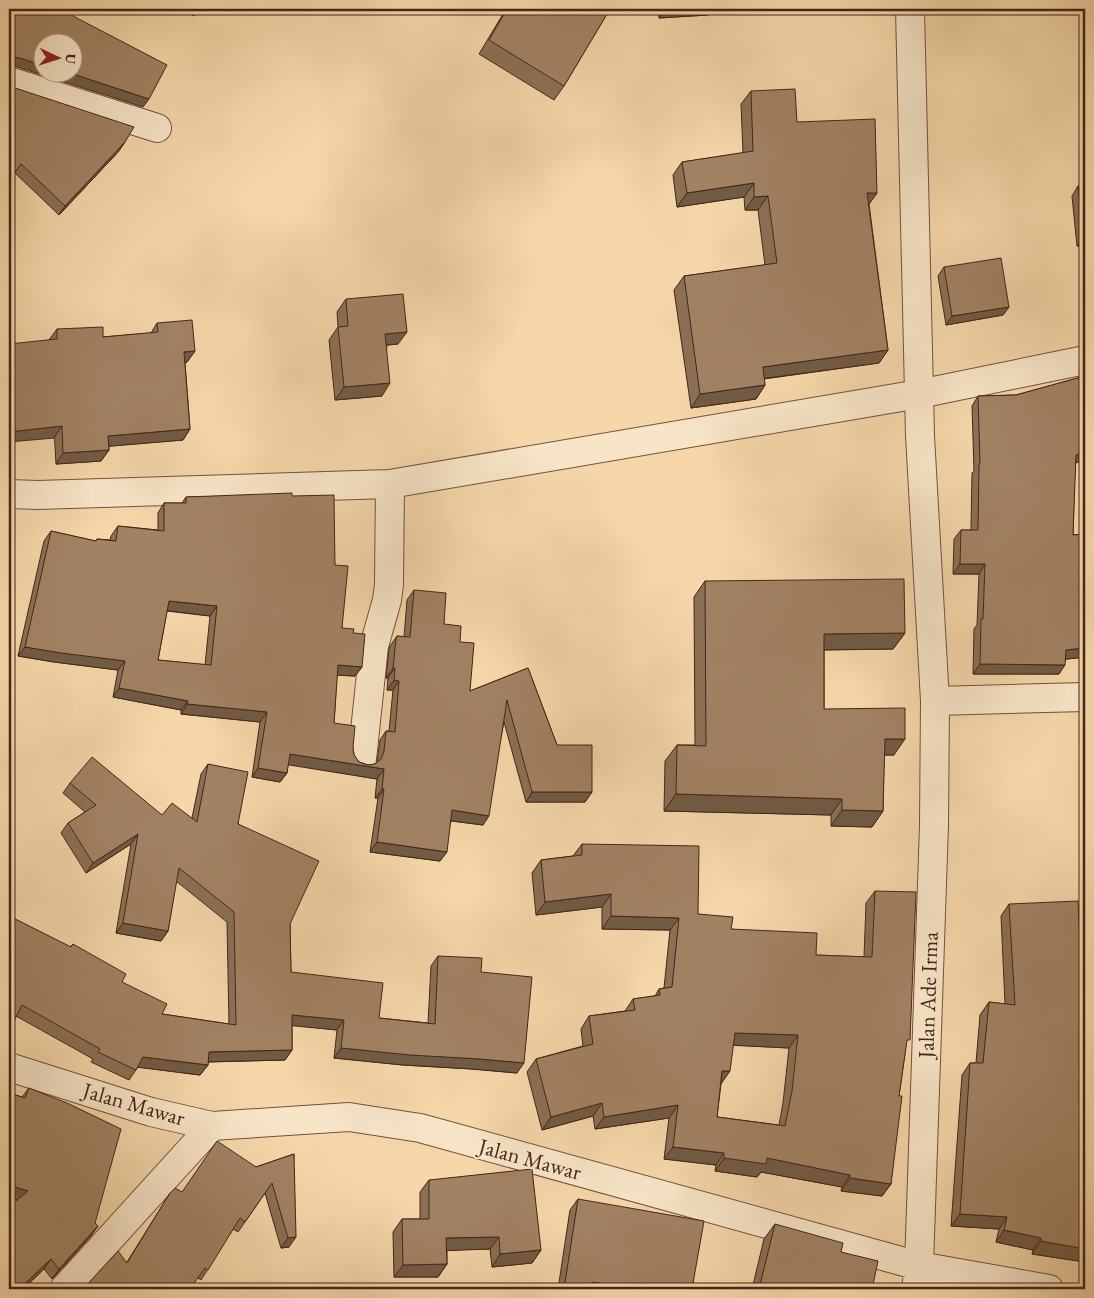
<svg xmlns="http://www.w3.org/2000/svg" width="1094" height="1298" viewBox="0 0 1094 1298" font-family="'EB Garamond',serif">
  <rect width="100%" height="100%" fill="#f5d7aa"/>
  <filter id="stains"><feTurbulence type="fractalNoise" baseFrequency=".004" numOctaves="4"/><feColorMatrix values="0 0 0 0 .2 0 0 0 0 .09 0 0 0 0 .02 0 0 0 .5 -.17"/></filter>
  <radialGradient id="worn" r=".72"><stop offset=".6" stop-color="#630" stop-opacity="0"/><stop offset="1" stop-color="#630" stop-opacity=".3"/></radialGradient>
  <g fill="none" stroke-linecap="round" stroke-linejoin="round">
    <defs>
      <path id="minor" d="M910,9L920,436L935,701L934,825L919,1266L916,1289
        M9,81L157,128
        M9,494L38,495L390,484L919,394L1085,360
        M935,701L1085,697
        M362,759L374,646L387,600L389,584L390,484
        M9,1067L151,1112L212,1126L349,1117L420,1128L919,1266L1049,1289
        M64,1289L212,1126"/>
    </defs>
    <use href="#minor" stroke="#71523c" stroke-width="30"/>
    <use href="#minor" stroke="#f8e5c8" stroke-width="28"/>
  </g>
  <path fill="#8a7055" stroke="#452517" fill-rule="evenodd" d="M181,9H199L194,16Z
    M506,9H610L564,86L554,100L479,54Z
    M658,9H712L708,15L659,18Z
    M9,86L119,151L59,215L15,173L9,181Z
    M751,91L797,122L877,193L869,204L888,350L879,363L764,379L765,385L756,399L691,408L674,290L684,276L765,265L758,210H745L744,197L677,207L673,175L682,162L743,153L741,104Z
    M1078,186L1085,246H1077L1072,196Z
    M944,267L1009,307L1003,315L946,325L938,276Z
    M346,299L398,344L387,345L382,396L335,400L329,340L338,327L337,312Z
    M157,323L195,351L187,362L185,363L190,429L183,440L109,446V450L101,461L56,464L49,340L57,329L103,337L151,333Z
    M1085,376V460L1075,463L1073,535L1085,534V657L1066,659L1059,674H973L974,629L977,625L979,574H953L954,539L961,530H971L972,473L974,471L972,406L978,396L1016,395Z
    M292,496L335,565L342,628L353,633L362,667L355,676L337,675L334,723L353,748L354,755L359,762L368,765L375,764L377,762L380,740L386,731H389L393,690H387L388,678H386L389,649L390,646L397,636L404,637L407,600L414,590L460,642L470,691L528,668L557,745L592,792L585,802H526L504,722L483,825L451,821L440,861L370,852L378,798H375L377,779L288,764L287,773L280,782L252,777L260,722L181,714V710L113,697L118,670L54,662L18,656L44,541L51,531L95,541L97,539L110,540L111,536L118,526L158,530V513L164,503H182L186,497ZM167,611L210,616L205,665L158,660Z
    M705,581L905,633L893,649L824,650V709L894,755H884L883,811L872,827L831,826V815L664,811L665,761L677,745H695L694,597Z
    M208,764L290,924L291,972L379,1018L428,1023L431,966L438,956L481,972L517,1073L472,1069L403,1065L334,1058L337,1030L292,1025V1050L285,1060L208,1062V1065L200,1075L138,1067L129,1080L91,1062L93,1059L16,1016L9,1028V916L70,947L73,944L162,1014L229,1024L227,922L176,881L168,931L161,941L116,933L131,844L86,873L61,833L68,823L85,812L63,793L70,783L162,815L192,818L201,774Z
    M582,844L698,914L731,929L816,955L864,957L866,903L875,891L906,1046L899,1096L891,1184L882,1196L841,1191L842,1187L761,1172L757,1177L715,1171L716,1165L664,1159L669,1118L595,1129L593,1116L542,1130L527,1072L536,1059L583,1046L581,1029L589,1016L625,1011L633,999L655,996L659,989L664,988L670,930L602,929V907L536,915L532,873L541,860L573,856ZM733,1045L789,1048L783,1103L779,1125L717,1117L721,1084Z
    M1009,904L1085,1262L1032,1254L1033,1250L996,1242L999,1229L951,1226L962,1075L970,1063H976L980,1015L989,1002L1005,1004L1001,916Z
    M29,1088L95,1223L98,1226L90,1237L52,1279L44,1269L23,1289H9V1207L17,1200L9,1197V1093L22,1097Z
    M294,1154L289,1247L281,1248L265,1193L238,1232L233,1229L201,1280L198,1278L83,1289L127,1262L170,1193L182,1192L256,1167Z
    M429,1180L541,1250L532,1263L492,1267L490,1249L447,1250V1264L438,1277H394L393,1232L402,1219H420V1192Z
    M578,1199L692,1289H558L570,1210Z
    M775,1224L841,1252L872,1289H752L764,1239Z"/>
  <path fill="#715b45" stroke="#452517" d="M665,9H712L708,15L659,18Z
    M11,57L20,58L42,65V72H67L149,99L143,107L14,66H9V59Z
    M125,142L119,151L59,215L65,206Z
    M754,183L744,197L677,207L687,193Z
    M867,193H877L867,207Z
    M768,196L758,210H745L754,197Z
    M1084,236H1085V246H1077Z
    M1009,307L1003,315L946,325L952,316Z
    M407,332L398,344L377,346L385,334Z
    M888,350L879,363L753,380L763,367Z
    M195,351L187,362L176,363L184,352Z
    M390,383L382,396L335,400L344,387Z
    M765,385L756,399L691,408L700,394Z
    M62,426L54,438L9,442V432Z
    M190,429L183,440L101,447L108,436Z
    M109,450L101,461L56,464L63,453Z
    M1085,452V460L1069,465L1076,455Z
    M960,564H985L979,574H953Z
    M169,601L217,606L210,616L162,610Z
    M905,633L893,649L812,650L824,634Z
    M25,647L125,661L118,670L54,662L18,656Z
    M1085,648V657L1059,660L1066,650Z
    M980,664L1065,665L1059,674H973Z
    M338,665L362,667L355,676L331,675Z
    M393,668H395L388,678H386Z
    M394,680L399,681L393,690H387Z
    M119,688L188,701L181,710L113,697Z
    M187,704L267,712L260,722L181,714Z
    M885,739H905L894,755H873Z
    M290,754L384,769L377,779L283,764Z
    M258,768L287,773L280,782L252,777Z
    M382,789H384L378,798H375Z
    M532,792H592L585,802H526Z
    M676,794L842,799L831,815L664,811Z
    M452,810L489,816L483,825L446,820Z
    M842,810L883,811L872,827L831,826Z
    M138,834L131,844L86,873L93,863Z
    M377,842L447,852L440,861L370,852Z
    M611,894L602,907L536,915L545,902Z
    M611,916L679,918L670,930L602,929Z
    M123,923L168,931L161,941L116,933Z
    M292,1015L344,1020L337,1030L285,1025Z
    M735,1033L798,1035L789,1048L726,1045Z
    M341,1048L479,1059L524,1063L517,1073L472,1069L403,1065L334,1058Z
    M292,1050L285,1060L202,1062L209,1052Z
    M143,1057L208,1065L200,1075L136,1067Z
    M722,1071H730L721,1084Z
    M602,1103L593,1116L542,1130L551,1117Z
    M678,1105L669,1118L595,1129L604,1117Z
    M673,1147L724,1153L716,1165L664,1159Z
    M724,1158H767L850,1175L842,1187L761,1172L757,1177L715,1171Z
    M850,1178L891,1184L882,1196L841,1191Z
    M9,1185L28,1191L21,1201L9,1197Z
    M960,1214L1007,1217L999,1229L951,1226Z
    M98,1226L90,1237L52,1279L59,1269Z
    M1004,1230L1041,1238L1033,1250L996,1242Z
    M296,1237L289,1247L281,1248L288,1238Z
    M499,1237L490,1249L438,1251L446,1238Z
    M1041,1241L1085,1249V1262L1032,1254Z
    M541,1250L532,1263L492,1267L500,1254Z
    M51,1259L44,1269L23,1289H19Z
    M447,1264L438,1277H394L403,1265Z
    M593,1282L631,1289H588Z"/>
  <path fill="#a18263" stroke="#452517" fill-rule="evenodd" d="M9,9H75L73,16L167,65L149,99L67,72H72V42H42V65L20,58L11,57L9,59Z
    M507,9H610L564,86L489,40Z
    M9,86L134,127L125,142L65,206L21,164L12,176L9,173Z
    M795,89L797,122L875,119L877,193H867L888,350L763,367L765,385L700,394L684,276L777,263L768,196L754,197V183L687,193L682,162L753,151L751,91Z
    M1085,185V236H1084L1078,186Z
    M1001,258L1009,307L952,316L944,267Z
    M403,294L407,332L385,334L390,383L344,387L338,327L348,326L346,299Z
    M192,320L195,351L184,352L190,429L108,436L109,450L63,453L62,426L9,432V344L57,339V329L103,327V337L158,332L157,323Z
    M1085,376V452L1076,455L1073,535L1085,534V648L1066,650L1065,665L980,664L981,619H983L985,564H960L961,530H978L979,464H980L978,396L1016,395Z
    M292,493V496L334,495L335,565L348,566L342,628L354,629L353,633L365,634L362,667L338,665L334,723L355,726L353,748L354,755L359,762L368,765L375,764L381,759L384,751L386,731L395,732L399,681L394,680L395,668H393L396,639L397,636L410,637L414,590L446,593L444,624L461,626L460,642L474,643L470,691L528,668L557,745H592V792H532L507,700L489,816L452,810L447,852L377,842L384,789H382L384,769L290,754L287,773L258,768L267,712L187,704L188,701L119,688L125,661L61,653L25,647L51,531L96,541L97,539L116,541L118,526L164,531V503H186V497ZM169,601L217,606L211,665L158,660Z
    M904,579L905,633L824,634V709L905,708V739H885L883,811L842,810V799L676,794L677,745L706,746L705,581Z
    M92,757L162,815L172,803L197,822L208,764L248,772L238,824L319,861L290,924L291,972L383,983L379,1018L435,1024L438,956L482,958L481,972L532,977L524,1063L479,1059L410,1055L341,1048L344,1020L292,1015V1050L209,1052L208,1065L143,1057L136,1070L98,1052L100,1049L22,1005L14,1021L9,1018V916L71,947L73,944L126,974L122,982L167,1004L162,1014L236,1025L234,912L179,868L168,931L123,923L138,834L93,863L68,823L96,805L70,783Z
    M582,844L699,846L698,914L733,917L731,929L817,933L816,955L872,957L875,891L916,892L910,1040H907L899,1096H902L891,1184L850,1178V1175L767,1158L766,1164L724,1158V1153L673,1147L678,1105L604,1117L602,1103L551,1117L536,1059L593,1044L589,1016L635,1010L633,999L660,995L659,989L672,987L679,918L611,916V894L545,902L541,860L582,855ZM735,1033L798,1035L792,1091L785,1126L717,1117L722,1071H730Z
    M1078,901L1080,940L1085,941V1249L1041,1241V1238L1004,1230L1007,1217L960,1214L970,1063H983L989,1002L1015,1005L1009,904Z
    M29,1088L67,1103L121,1129L95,1223L98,1226L59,1269L51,1259L19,1289H9V1213L11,1211L9,1207L28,1191L9,1185V1093L25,1098Z
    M217,1141L256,1167L294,1154L296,1237L288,1238L272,1183L245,1222L240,1218L208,1270L205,1268L190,1289H83L118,1251L127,1263L170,1193L175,1188L182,1192Z
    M532,1169L541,1250L500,1254L499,1237L446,1238L447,1264L403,1265L402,1219H429V1180Z
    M578,1199L704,1221L692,1289H631L593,1282L592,1289H564Z
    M775,1224L843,1243L841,1252L878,1261L872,1289H759Z"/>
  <g text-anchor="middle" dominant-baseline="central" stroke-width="4" stroke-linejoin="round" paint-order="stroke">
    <g font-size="22" fill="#452517" stroke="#f8e5c8">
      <text transform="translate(928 995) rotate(-88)">Jalan Ade Irma</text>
      <text transform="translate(134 1104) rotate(16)">Jalan Mawar</text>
      <text transform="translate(530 1159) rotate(15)">Jalan Mawar</text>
    </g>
  </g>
  <rect width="1094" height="1298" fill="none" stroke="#f5d7aa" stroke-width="30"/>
  <rect x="10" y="10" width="1074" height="1278" fill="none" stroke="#452517" stroke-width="2.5"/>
  <rect x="15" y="15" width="1064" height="1268" fill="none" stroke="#452517"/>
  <g transform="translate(58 58) rotate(94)"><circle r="24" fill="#f8e5c8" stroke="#b09881"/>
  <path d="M0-4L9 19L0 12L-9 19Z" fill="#8f2418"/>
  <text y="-8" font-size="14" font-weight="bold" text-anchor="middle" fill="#452517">U</text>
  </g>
  <rect width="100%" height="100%" filter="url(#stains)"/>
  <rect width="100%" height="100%" fill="url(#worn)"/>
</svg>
